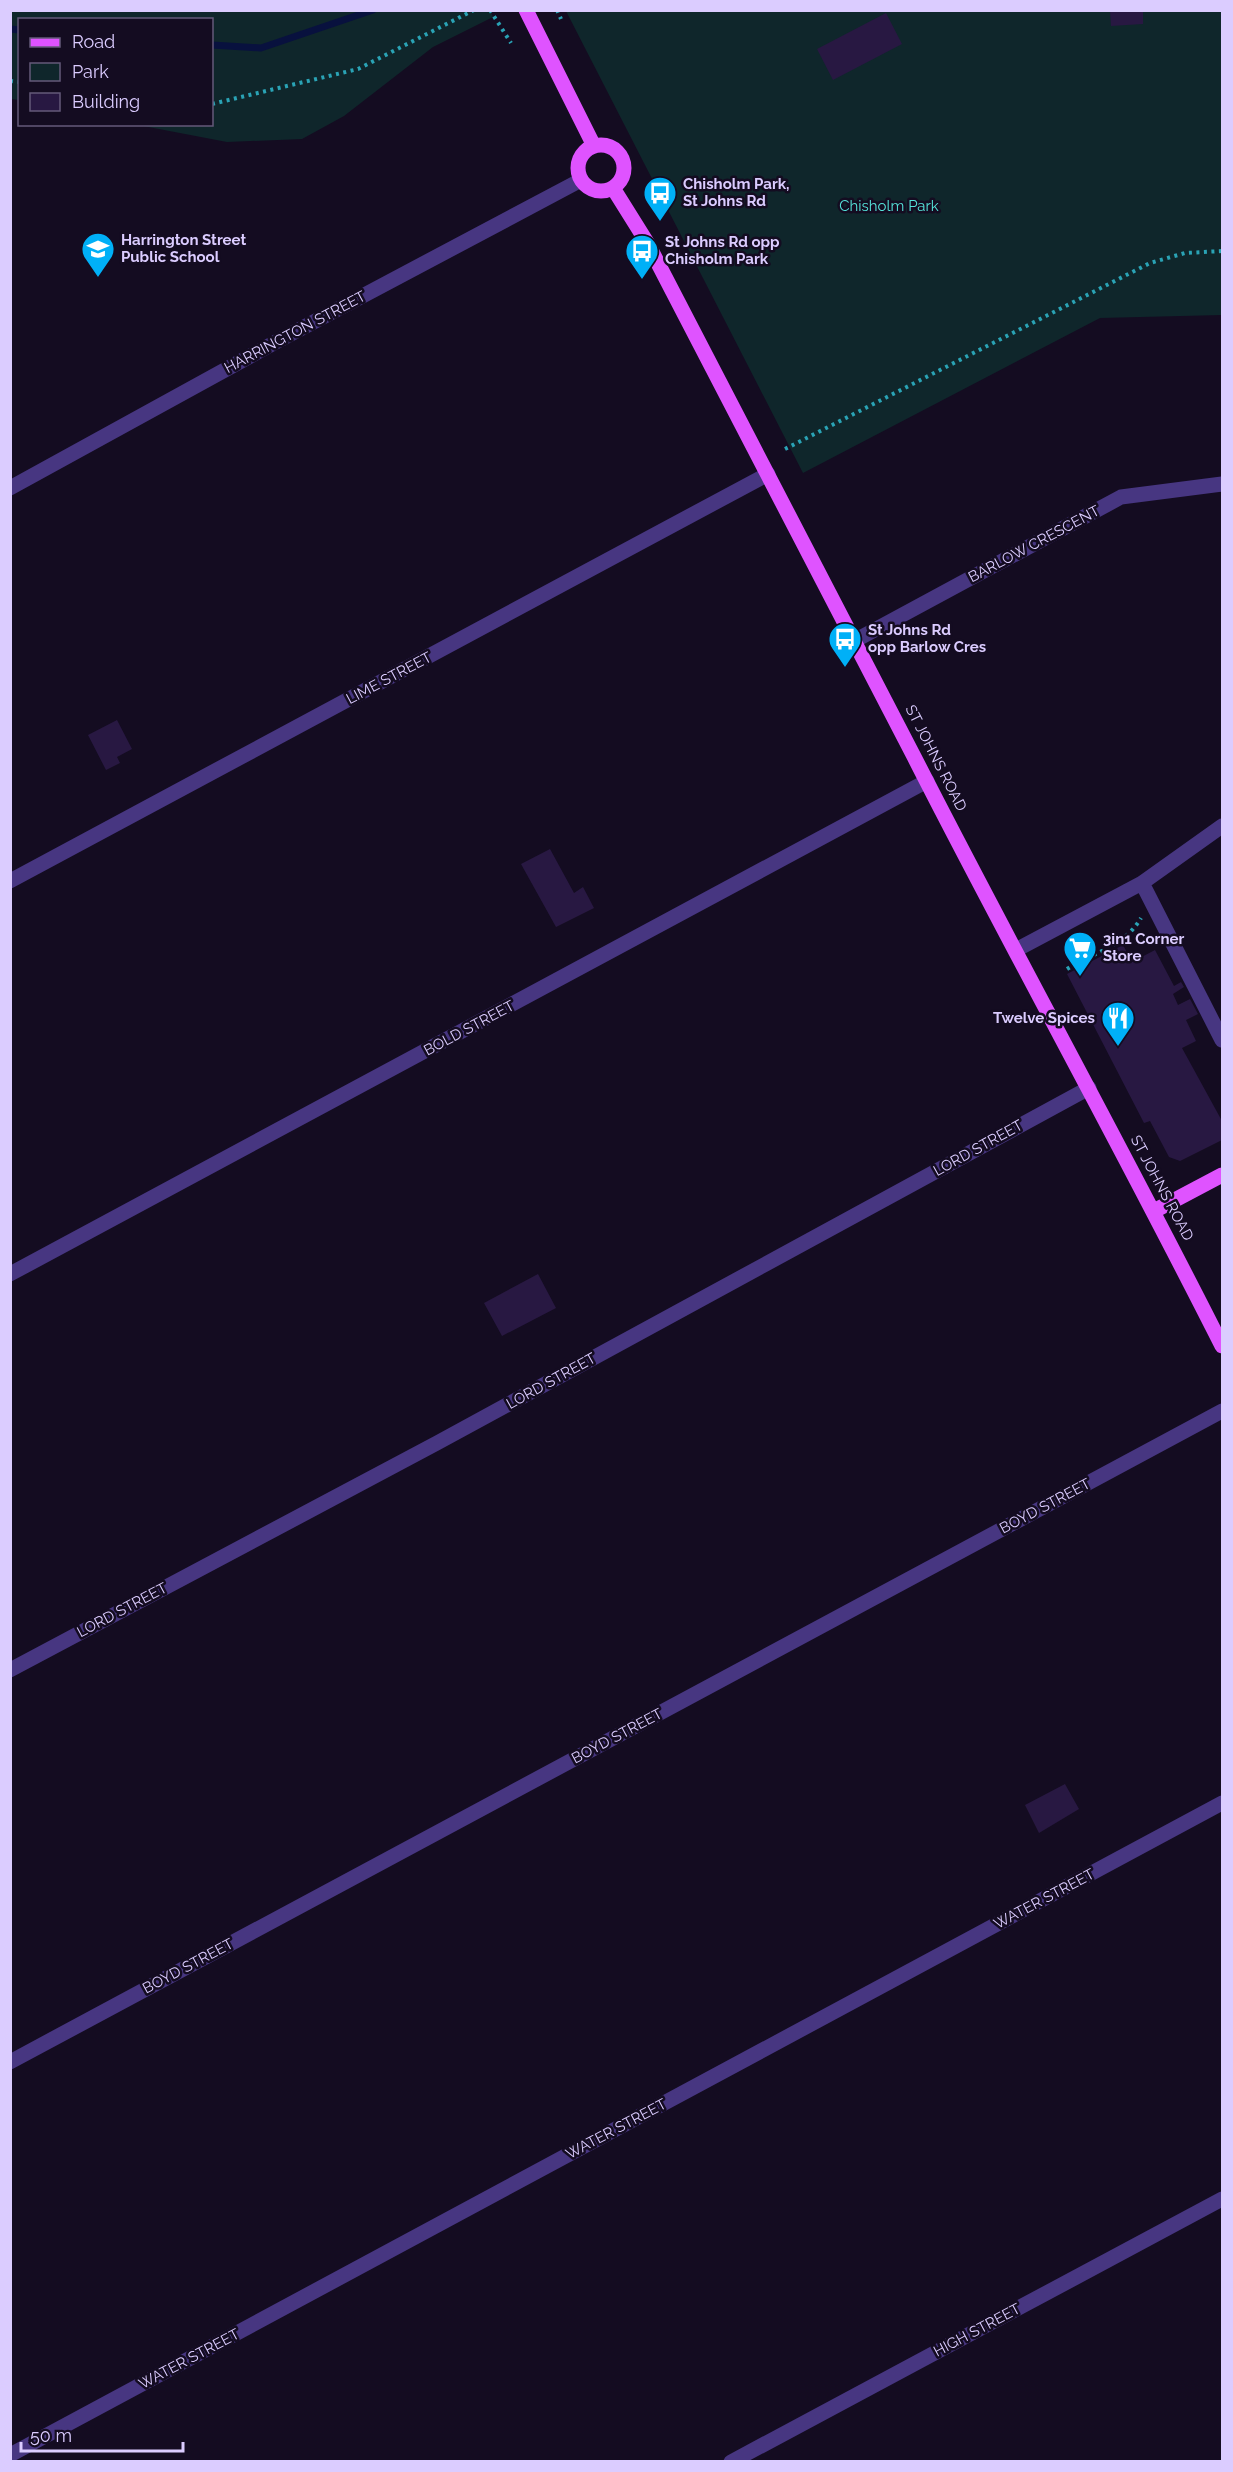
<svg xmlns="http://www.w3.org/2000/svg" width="1233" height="2472" viewBox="0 0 1233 2472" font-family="Raleway,sans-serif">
  <rect width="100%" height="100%" fill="#140c21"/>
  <path fill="#0f262b" d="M490,10L493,17L433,47L344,116L302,139L227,142L138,125L212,124V20H20L19,100L11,99V11Z
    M566,11H1222V315L1100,318L803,473Z"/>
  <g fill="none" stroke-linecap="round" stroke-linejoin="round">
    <path stroke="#08113e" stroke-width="7" d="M10,29L20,30
      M212,45L261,48L373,10"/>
  </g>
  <path fill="#281842" d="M1110,10H1143V24L1111,26Z
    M886,13L902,44L833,80L817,49Z
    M117,720L132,749L117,757L120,763L106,770L88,735Z
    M550,849L574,893L583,887L594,908L556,927L521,864Z
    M1123,945L1132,962L1155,950L1174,986L1181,982L1184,987L1173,994L1178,1005L1190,999L1198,1014L1186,1020L1196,1041L1182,1048L1222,1121V1140L1180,1161L1169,1157L1150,1121L1144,1123L1067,974Z
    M538,1274L556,1308L502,1336L484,1303Z
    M1065,1784L1079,1809L1039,1833L1025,1805Z"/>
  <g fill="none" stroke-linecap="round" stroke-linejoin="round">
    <path stroke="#2aa3b5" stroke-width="4" stroke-dasharray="3 4.5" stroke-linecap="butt" d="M490,10L511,43
      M557,10L561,19
      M10,81L20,82
      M212,104L358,69L474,10
      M785,449L1150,263L1185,253L1222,251
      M1067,969C1094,952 1124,947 1141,918"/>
    <path stroke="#473681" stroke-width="15" d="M10,488L274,343L581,180
      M856,640L1121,497L1222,484
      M10,881L768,474
      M1142,883L1222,1040
      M1016,950L1142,883L1222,826
      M10,1274L927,781
      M10,1670L437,1443L1089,1088
      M10,2062L1222,1411
      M10,2455L1222,1803
      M731,2462L1222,2199"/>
    <path stroke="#df53ff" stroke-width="15" d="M526,10L594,146
      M578 168a23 23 0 1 1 46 0a23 23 0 1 1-46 0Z
      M613,188L648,244C741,423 835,602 927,782C1024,971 1127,1157 1222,1346
      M1154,1211L1222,1175"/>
  </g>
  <defs>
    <symbol id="bus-pin" viewBox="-11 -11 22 30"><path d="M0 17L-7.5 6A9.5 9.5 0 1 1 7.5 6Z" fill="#00b0f7" stroke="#140c21"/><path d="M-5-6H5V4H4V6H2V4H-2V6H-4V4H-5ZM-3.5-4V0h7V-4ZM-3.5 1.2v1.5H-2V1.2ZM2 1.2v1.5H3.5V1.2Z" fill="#fff"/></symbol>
    <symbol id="school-pin" viewBox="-11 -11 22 30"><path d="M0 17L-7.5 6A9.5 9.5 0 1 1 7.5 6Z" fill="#00b0f7" stroke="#140c21"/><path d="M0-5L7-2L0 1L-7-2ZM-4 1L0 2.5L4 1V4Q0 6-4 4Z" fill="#fff"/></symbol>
    <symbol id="supermarket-pin" viewBox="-11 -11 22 30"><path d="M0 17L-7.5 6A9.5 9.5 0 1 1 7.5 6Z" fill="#00b0f7" stroke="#140c21"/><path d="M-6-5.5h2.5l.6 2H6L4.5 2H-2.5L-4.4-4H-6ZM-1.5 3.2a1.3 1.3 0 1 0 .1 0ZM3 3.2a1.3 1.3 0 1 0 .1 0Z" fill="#fff"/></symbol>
    <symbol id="restaurant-pin" viewBox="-11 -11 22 30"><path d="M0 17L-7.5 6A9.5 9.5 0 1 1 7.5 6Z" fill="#00b0f7" stroke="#140c21"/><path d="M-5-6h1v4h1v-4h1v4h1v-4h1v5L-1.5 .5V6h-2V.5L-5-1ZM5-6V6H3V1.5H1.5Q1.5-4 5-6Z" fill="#fff"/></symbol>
  </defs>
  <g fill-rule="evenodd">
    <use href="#bus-pin" x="641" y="174" width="38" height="52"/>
    <use href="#school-pin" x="79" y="230" width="38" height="52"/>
    <use href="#bus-pin" x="623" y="232" width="38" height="52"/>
    <use href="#bus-pin" x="826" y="620" width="38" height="52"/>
    <use href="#supermarket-pin" x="1061" y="929" width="38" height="52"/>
    <use href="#restaurant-pin" x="1099" y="999" width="38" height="52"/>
  </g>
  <g text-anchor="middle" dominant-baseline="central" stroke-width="5" stroke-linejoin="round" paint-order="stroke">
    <g font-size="15" font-weight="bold" fill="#dbccff" stroke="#140c21" text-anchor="start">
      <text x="683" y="184">Chisholm Park,<tspan x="683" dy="17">St Johns Rd</tspan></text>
      <text x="121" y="240">Harrington Street<tspan x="121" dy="17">Public School</tspan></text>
      <text x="665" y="242">St Johns Rd opp<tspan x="665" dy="17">Chisholm Park</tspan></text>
      <text x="868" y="630">St Johns Rd<tspan x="868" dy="17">opp Barlow Cres</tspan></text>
      <text x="1103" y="939">3in1 Corner<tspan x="1103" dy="17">Store</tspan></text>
      <text x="1095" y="1018" text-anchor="end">Twelve Spices</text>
    </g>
    <g font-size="15" fill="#55e2d9" stroke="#140c21">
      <text x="889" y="206">Chisholm Park</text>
    </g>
    <g font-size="15" fill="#dbccff" stroke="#140c21">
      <text transform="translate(295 332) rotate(-28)">HARRINGTON STREET</text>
      <text transform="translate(1034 544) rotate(-28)">BARLOW CRESCENT</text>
      <text transform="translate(389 678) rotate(-28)">LIME STREET</text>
      <text transform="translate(936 758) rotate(63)">ST JOHNS ROAD</text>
      <text transform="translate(469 1028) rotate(-28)">BOLD STREET</text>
      <text transform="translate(978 1148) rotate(-29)">LORD STREET</text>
      <text transform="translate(1162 1188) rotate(62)">ST JOHNS ROAD</text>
      <text transform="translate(551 1381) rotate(-29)">LORD STREET</text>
      <text transform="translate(1045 1506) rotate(-28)">BOYD STREET</text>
      <text transform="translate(122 1610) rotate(-28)">LORD STREET</text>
      <text transform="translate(617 1736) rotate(-28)">BOYD STREET</text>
      <text transform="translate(1044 1899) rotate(-28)">WATER STREET</text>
      <text transform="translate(188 1966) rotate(-28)">BOYD STREET</text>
      <text transform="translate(616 2129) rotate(-28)">WATER STREET</text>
      <text transform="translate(977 2330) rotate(-28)">HIGH STREET</text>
      <text transform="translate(189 2359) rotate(-28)">WATER STREET</text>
    </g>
  </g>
  <rect width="1233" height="2472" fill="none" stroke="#dbccff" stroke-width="24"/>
  <rect x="18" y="18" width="195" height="108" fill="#140c21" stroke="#64597a" stroke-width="1.5"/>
  <rect x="30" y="38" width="30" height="9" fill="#df53ff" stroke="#64597a" stroke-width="1.5"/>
  <text x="72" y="48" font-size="18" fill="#dbccff">Road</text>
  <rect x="30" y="63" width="30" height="18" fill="#0f262b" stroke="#64597a" stroke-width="1.5"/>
  <text x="72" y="78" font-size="18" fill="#dbccff">Park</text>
  <rect x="30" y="93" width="30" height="18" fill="#281842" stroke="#64597a" stroke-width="1.5"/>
  <text x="72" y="108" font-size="18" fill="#dbccff">Building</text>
  <path d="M21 2442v9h162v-9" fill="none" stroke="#dbccff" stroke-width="3"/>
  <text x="30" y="2442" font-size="18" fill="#dbccff" stroke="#140c21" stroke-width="4.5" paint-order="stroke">50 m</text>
</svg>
